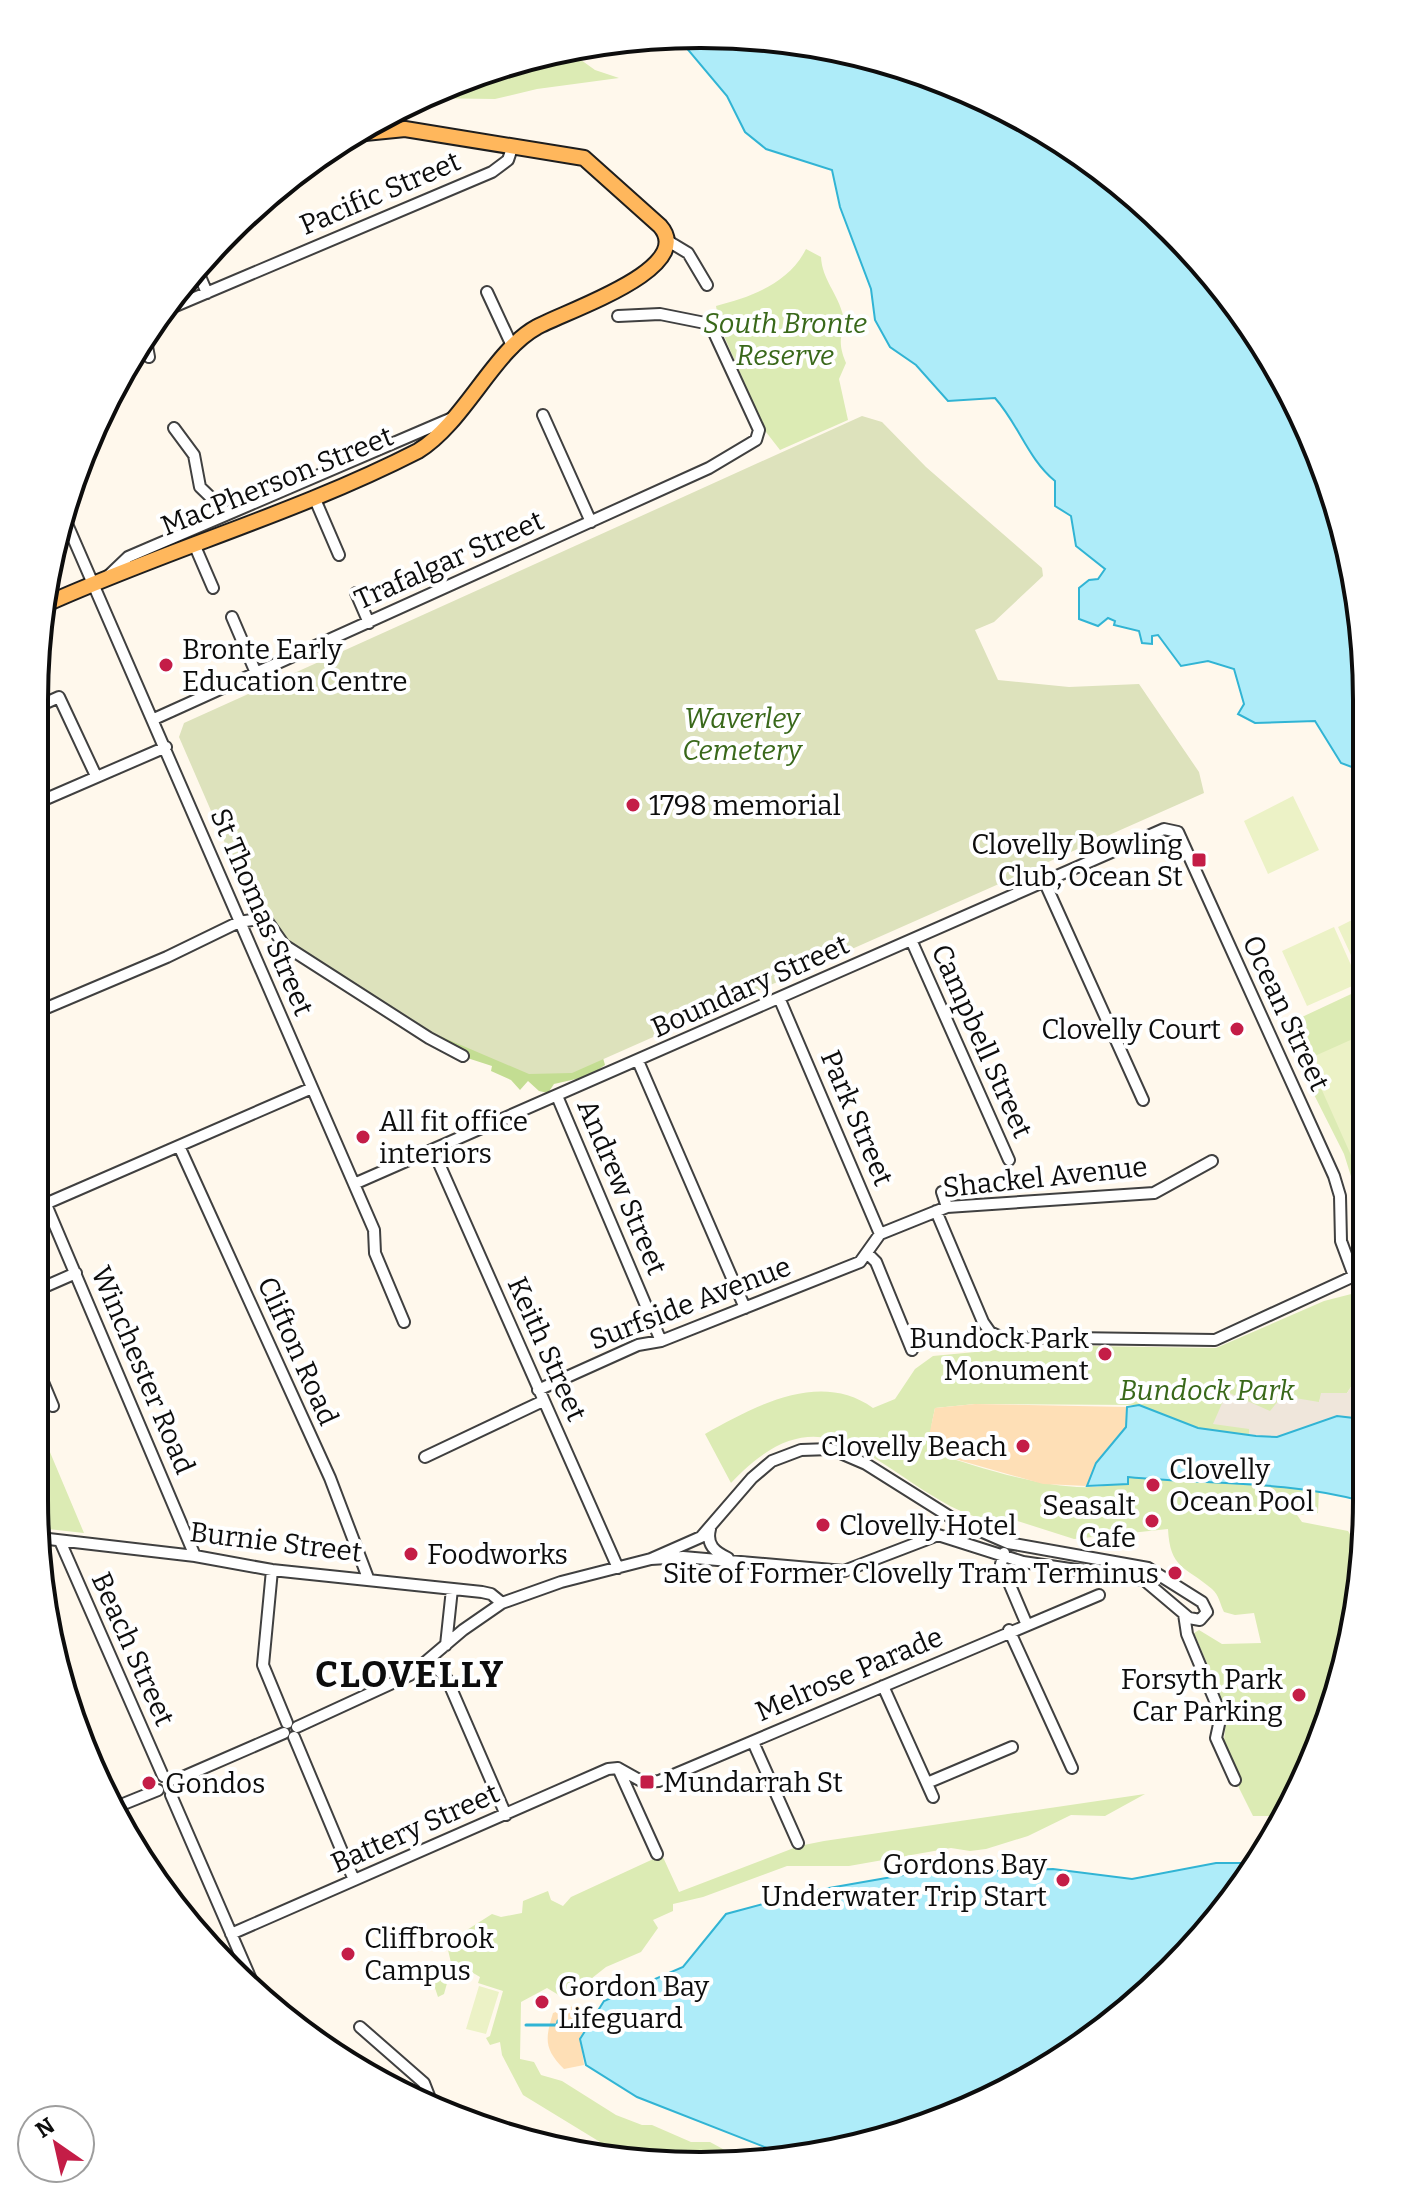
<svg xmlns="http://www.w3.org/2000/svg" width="1401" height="2200" viewBox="0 0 1401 2200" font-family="Bitter,serif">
  <rect width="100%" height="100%" fill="#fff8ec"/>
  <path fill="#dcebb4" d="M567,50L595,70L619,78L537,89L495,99L418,98L528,57Z
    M806,249L821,257C822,279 838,294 843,315C847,333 834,335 846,363L839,379L848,420L780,450L766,432L724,336L727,325L718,317L716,306C752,297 789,283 806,249Z
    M1364,988L1363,1236L1355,1189L1344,1154L1295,1057L1287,1024Z
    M1363,1291L1362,1370L1347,1393H1322L1319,1402C1281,1402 1274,1398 1256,1436L1198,1428L1139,1405L975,1404L935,1408C931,1428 928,1435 937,1454C983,1468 1087,1505 1128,1477L1252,1482L1319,1489L1318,1513L1297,1515L1302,1522L1348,1531L1362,1553L1361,1586L1316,1755L1278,1816H1253L1239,1788L1224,1740L1227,1711L1194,1633L1199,1630L1222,1644L1261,1643L1254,1613L1235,1615L1224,1612C1220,1604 1219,1595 1212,1589C1185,1566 1170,1569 1168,1529L1074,1539L1005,1517L1002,1527C985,1520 966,1514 950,1506C866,1460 819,1389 731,1483L705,1434C755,1406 820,1370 873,1408L895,1399L915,1369L933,1356L996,1350L1085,1351L1087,1346L1216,1348L1324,1301Z
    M36,1419L84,1533L39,1528L34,1499Z
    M1145,1794L1105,1816L1071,1815L1028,1836L986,1849L970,1851L951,1848L849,1866H787L703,1897L673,1904V1911L653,1920L658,1928L641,1952L606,1967L577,1990L562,1997L547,1988L521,2002L520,2059L534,2062L541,2075L562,2081L616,2115L642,2125H652L691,2142H710L743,2160L700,2166L598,2149L595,2146L600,2142L523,2095L502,2055L500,2042L490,2045L486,2038L490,2036L503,1991L478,1983L480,1977L468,1970L458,1978L449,1976L444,1994L438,1997L432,1979L453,1971L448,1950L459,1935L492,1914L501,1917L522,1913L523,1901L548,1891L551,1900L563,1906L571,1897L662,1855L679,1892L799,1846L824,1841Z"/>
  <path fill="#c3dd92" d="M441,1036L603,1058L605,1065L589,1076L554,1084L548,1093L539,1091L528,1081L520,1090L511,1080L491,1071L492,1066L458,1055L440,1039Z"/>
  <path fill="#fedfb6" d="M975,1404L1127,1407L1126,1426L1096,1463L1087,1486L1043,1484L937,1454L929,1436L935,1408Z
    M579,2004L595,2013L580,2037L584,2065L564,2069C544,2049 545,2039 553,2013Z"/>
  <path fill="#dde2bc" d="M862,416L882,422L926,467L1042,568L1043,576L994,622L975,630L998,680L1069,687L1139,684L1199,772L1204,793L572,1073L529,1074L435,1034L289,941L267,915L254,910L179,737L184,723Z"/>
  <path fill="#ecf2c6" d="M1293,796L1319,850L1268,874L1244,821Z
    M1364,914V978L1362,979L1338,927Z
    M1334,927L1359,983L1307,1006L1282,951Z
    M1364,1034L1363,1182L1308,1059Z
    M479,1986L499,1992L486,2034L466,2029Z"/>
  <path fill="#efe6db" d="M1362,1370V1419L1337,1416L1277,1437L1249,1435V1429L1213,1424L1227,1392L1270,1411L1279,1400L1289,1397L1319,1402L1321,1393H1347Z"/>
  <path fill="#aeecf9" stroke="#31b4d4" stroke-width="2" d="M656,36L787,40L914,69L1033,123L1140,199L1229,294L1298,405L1344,528L1366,657L1365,772L1341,763L1315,721L1255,723L1238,714L1244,704L1234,669L1208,661L1181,666L1158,635L1152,636V644L1142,643L1139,631L1114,625L1115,621L1108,618L1098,626L1079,619V588L1089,580L1098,579L1105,569L1076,546L1071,516L1055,506V481C1028,459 1019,425 995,398L948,401L916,365L890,347L875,320L871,289L840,207L832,170L766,149L745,132L727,96L685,46Z
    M1139,1405L1198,1428L1256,1436L1277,1437L1337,1416L1362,1419V1501C1284,1480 1207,1485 1128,1477V1484L1087,1486L1096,1463L1126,1427L1127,1407Z
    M1216,1863H1249L1202,1939L1070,2054L873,2143L785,2155L637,2097L586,2065L580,2039L604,2001L683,1967L726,1914L812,1891L909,1874L1053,1869L1132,1879Z"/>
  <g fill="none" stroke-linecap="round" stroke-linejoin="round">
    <path stroke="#31b4d4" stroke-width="3" d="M526,2025H557L558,2021L571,2026L590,2023"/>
    <defs>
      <path id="minor" d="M668,241L688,253L707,285
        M196,267L207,293
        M487,292L513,348
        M166,310L492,172L508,160L513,145
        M146,341L149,357
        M140,350L149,357
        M543,415L591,522
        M174,428L194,455L200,487L228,514
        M314,497L339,555
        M67,524L354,1184L374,1230L375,1253L404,1322
        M194,544L213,588
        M107,577L128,557L452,418
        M356,593L369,623
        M232,617L256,673
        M39,706L59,697L96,776
        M154,719L709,468L756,440L759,430L710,324L660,314L618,316
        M39,802L166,747
        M1045,883L1143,1100
        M912,942L1009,1160
        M37,1012L167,957L239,922L265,918L284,945L429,1038L463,1056
        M638,1061L745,1308
        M557,1096L661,1341
        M179,1146L330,1478L368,1578
        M433,1150L618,1568
        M36,1181L195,1556
        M354,1184L1164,829L1178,832L1334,1176L1340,1196L1341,1241L1354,1276L1215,1340L1001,1337L990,1332L983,1322L936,1211
        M942,1192L947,1207
        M36,1208L312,1088
        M880,1234L947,1207L1154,1193L1212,1161
        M867,1253L876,1262L912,1350
        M35,1291L76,1273
        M35,1363L53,1406
        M538,1390L638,1345L661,1341L860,1262L880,1234L780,1000
        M425,1457L543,1401
        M710,1529C706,1545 715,1552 728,1558
        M40,1538L195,1556L272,1570L482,1592L491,1594L502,1603
        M60,1541L163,1776
        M1004,1553L1001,1564L1027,1625
        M272,1570L263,1665L287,1723
        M1184,1614L1187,1634L1221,1715L1216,1738L1235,1780
        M1009,1630L1072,1768
        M446,1645L452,1589
        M429,1660L447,1679L506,1815
        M883,1686L933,1797
        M297,1727L410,1675L463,1630L502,1603L561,1582L651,1559L683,1557L844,1571L938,1535L1023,1562L1144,1580L1189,1618L1200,1620L1207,1612L1202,1602L1148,1568L1008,1543L955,1520L866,1464L831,1449L801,1450L772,1461L752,1478L701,1537L651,1559
        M294,1737L354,1880
        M753,1742L798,1843
        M618,1768L643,1782L659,1781L1099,1595
        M618,1768L657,1854
        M176,1780L284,1733
        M927,1783L1012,1747
        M171,1795L253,1984
        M116,1807L158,1790
        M231,1934L608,1769L618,1768
        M360,2027L424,2083L431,2101"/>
      <path id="major" d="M42,606C165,550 297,513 418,451C464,423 494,350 537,327C563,312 698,269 660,226L584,158L405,129L355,134"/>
    </defs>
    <use href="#minor" stroke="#404040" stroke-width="14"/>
    <use href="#major" stroke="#1e1e1e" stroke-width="18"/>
    <use href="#minor" stroke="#fff" stroke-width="10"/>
    <use href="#major" stroke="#ffb75c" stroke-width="14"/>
  </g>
  <g fill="#c41d47" stroke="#fff" stroke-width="3">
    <circle cx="166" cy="665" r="8"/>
    <circle cx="633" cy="805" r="8"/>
    <rect x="1191" y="852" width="16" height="16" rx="4"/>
    <circle cx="1237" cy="1029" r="8"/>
    <circle cx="363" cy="1137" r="8"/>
    <circle cx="1105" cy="1354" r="8"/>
    <circle cx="1023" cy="1446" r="8"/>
    <circle cx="1153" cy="1485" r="8"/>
    <circle cx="1152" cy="1521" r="8"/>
    <circle cx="823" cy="1525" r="8"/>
    <circle cx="411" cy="1554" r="8"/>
    <circle cx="1175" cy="1573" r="8"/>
    <circle cx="1299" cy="1695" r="8"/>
    <rect x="639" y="1774" width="16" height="16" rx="4"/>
    <circle cx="149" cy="1783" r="8"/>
    <circle cx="1063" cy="1880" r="8"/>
    <circle cx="348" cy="1954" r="8"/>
    <circle cx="542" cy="2002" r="8"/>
  </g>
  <g text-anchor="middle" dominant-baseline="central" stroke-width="8" stroke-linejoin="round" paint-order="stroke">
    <g font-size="28" fill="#0d0d0d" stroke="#fff">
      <text transform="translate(380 193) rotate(-23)">Pacific Street</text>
      <text transform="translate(277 481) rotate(-22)">MacPherson Street</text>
      <text transform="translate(449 560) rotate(-24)">Trafalgar Street</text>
      <text transform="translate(262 912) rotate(67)">St Thomas Street</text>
      <text transform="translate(750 986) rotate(-24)">Boundary Street</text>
      <text transform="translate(1286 1013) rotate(65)">Ocean Street</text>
      <text transform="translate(982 1041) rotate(66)">Campbell Street</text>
      <text transform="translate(857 1118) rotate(67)">Park Street</text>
      <text transform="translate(1045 1177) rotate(-6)">Shackel Avenue</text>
      <text transform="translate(622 1187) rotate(67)">Andrew Street</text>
      <text transform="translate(690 1303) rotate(-21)">Surfside Avenue</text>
      <text transform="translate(547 1349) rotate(66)">Keith Street</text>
      <text transform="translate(298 1351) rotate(66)">Clifton Road</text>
      <text transform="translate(143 1370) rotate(67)">Winchester Road</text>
      <text transform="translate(276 1542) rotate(7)">Burnie Street</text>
      <text transform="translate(133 1649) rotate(66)">Beach Street</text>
      <text transform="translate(849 1674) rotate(-23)">Melrose Parade</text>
      <text transform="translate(415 1828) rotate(-24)">Battery Street</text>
    </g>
    <g font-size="28" font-style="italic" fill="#39681a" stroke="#fff">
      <text x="785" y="323">South Bronte<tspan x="785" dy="32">Reserve</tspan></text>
      <text x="742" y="718">Waverley<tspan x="742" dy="32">Cemetery</tspan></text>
      <text x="1207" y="1390">Bundock Park</text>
    </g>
    <g font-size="28" fill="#0d0d0d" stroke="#fff" text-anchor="start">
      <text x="182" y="649">Bronte Early<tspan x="182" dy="32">Education Centre</tspan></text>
      <text x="649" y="805">1798 memorial</text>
      <text x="1183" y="844" text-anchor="end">Clovelly Bowling<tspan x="1183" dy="32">Club, Ocean St</tspan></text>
      <text x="1221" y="1029" text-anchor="end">Clovelly Court</text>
      <text x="379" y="1121">All fit office<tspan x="379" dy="32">interiors</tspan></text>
      <text x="1089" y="1338" text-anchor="end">Bundock Park<tspan x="1089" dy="32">Monument</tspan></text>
      <text x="1007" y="1446" text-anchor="end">Clovelly Beach</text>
      <text x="1169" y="1469">Clovelly<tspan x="1169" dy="32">Ocean Pool</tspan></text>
      <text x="1136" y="1505" text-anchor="end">Seasalt<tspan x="1136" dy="32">Cafe</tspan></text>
      <text x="839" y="1525">Clovelly Hotel</text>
      <text x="427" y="1554">Foodworks</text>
      <text x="1159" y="1573" text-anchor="end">Site of Former Clovelly Tram Terminus</text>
      <text x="1283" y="1679" text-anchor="end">Forsyth Park<tspan x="1283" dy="32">Car Parking</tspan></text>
      <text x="663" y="1782">Mundarrah St</text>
      <text x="165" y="1783">Gondos</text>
      <text x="1047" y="1864" text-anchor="end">Gordons Bay<tspan x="1047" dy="32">Underwater Trip Start</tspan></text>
      <text x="364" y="1938">Cliffbrook<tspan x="364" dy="32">Campus</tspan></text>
      <text x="558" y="1986">Gordon Bay<tspan x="558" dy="32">Lifeguard</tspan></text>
    </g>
    <g font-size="36" font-weight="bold" letter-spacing="2" fill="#0d0d0d" stroke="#fff">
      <text x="410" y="1675">CLOVELLY</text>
    </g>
  </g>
  <path d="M0 0H1401V2200H0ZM700 48H701A652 652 0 0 1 1353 700V1500A652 652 0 0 1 701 2152H700A652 652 0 0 1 48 1500V700A652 652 0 0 1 700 48Z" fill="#fff" fill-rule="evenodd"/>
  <path fill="none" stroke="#0d0d0d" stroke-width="4" d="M700 48H701A652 652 0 0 1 1353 700V1500A652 652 0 0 1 701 2152H700A652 652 0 0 1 48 1500V700A652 652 0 0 1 700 48Z"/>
  <g transform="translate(56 2144) rotate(326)"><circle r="38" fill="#ffffff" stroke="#9e9e9e" stroke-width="2"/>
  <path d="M0-6L14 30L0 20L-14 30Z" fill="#c41d47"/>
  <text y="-12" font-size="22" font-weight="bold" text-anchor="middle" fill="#0d0d0d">N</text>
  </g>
</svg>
